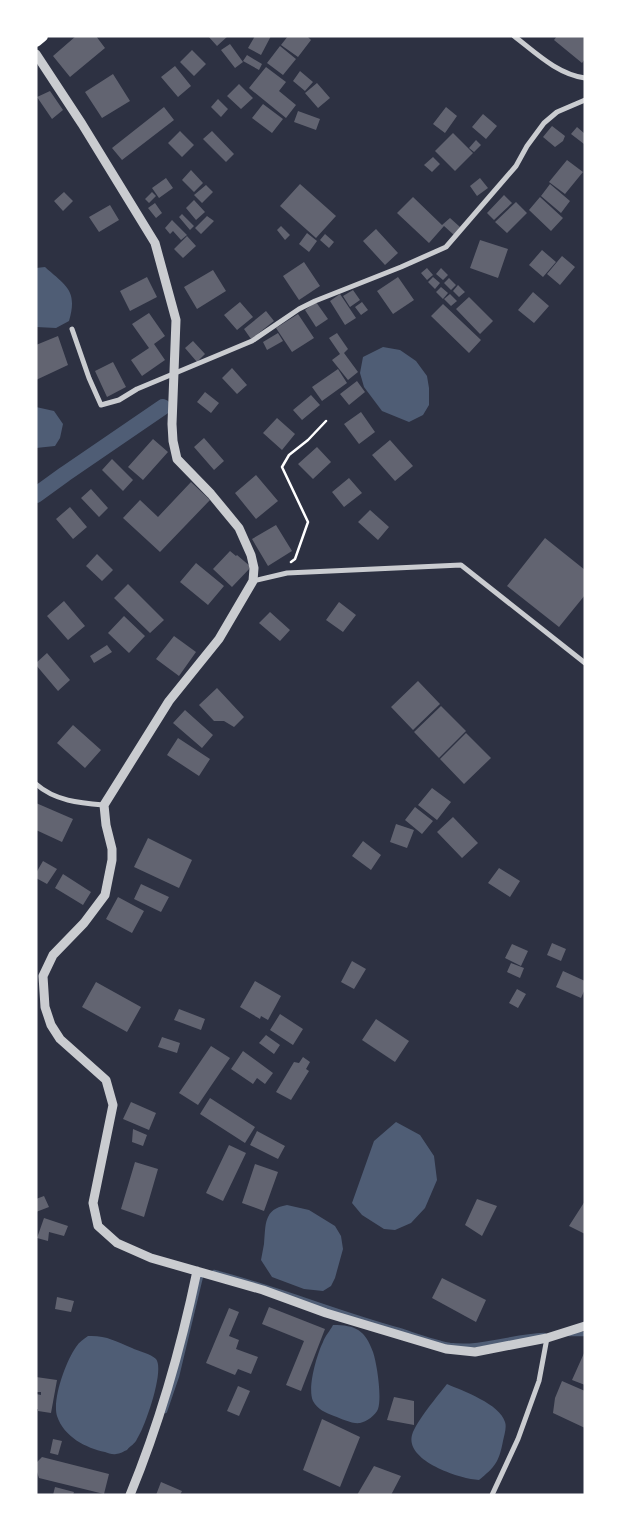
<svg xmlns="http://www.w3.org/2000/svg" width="621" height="1531" viewBox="0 0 621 1531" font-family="'Fira Sans Condensed',sans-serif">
  <rect width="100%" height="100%" fill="#2d3142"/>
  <path fill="#4f5d75" d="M45,267C66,286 78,290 69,321L56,328L36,327V268Z
    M383,347L400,350L416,361L427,376L429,388V405L423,415L409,422L382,411L364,387L360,373L363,357Z
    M36,407L54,411L63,424L60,438L55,446L36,448Z
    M396,1122L420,1135L434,1156L437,1180L425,1208L411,1223L395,1230L384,1229L362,1215L352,1203L374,1141Z
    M287,1205L309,1210L335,1226L341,1236L343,1249L335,1278L331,1286L323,1291L304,1289L272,1277L261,1260C262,1255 263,1249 264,1244C266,1225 263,1209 287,1205Z
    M333,1325C356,1325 365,1330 373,1352C377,1364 382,1397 378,1409C376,1415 366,1422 360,1423C352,1424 342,1419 334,1416C326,1413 317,1409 313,1401C307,1388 317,1354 323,1342C325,1336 330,1331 333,1325Z
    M88,1336C105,1335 116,1341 132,1348C138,1351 151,1354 156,1359C165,1370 145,1427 137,1439C135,1444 130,1446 127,1450C124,1451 120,1454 116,1454C113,1455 108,1453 105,1452C86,1448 64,1437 57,1416C52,1399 66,1361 76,1347C79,1342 84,1339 88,1336Z
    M447,1384C463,1391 500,1404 505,1422C507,1427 504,1436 503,1441C499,1462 495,1467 479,1480C460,1479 405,1461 412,1435C417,1420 437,1397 447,1384Z"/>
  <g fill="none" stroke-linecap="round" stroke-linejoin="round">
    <path stroke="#4f5d75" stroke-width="4.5" d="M214,1272C277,1288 337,1313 399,1330C415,1335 433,1342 450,1345C482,1349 512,1336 544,1335
      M569,1334H585
      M165,1411L177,1376L202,1272"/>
    <path stroke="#4f5d75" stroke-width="16" d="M36,495L65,474L163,407"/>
  </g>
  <path fill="#626471" d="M76,36H96L105,48L70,77L53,56Z
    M208,36H228L217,46Z
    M255,36H271L261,55L248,48Z
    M288,36H307L311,40L298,57L281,45Z
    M557,36H585V59L582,63L554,40Z
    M230,44L243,62L235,68L221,50Z
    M280,46L296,59L283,75L267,63Z
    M192,50L206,64L194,76L180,62Z
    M247,55L262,64L259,70L243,61Z
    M175,66L191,86L178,97L161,77Z
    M266,67L286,82L279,91L296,105L286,118L249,88Z
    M300,71L313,82L305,91L293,81Z
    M113,74L130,101L102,118L85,92Z
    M317,83L330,98L318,108L305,93Z
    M239,84L253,98L241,109L227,96Z
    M50,91L63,110L52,119L37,97Z
    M218,99L228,109L221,117L211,107Z
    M263,104L283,119L272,133L252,118Z
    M164,107L174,120L122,160L112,148Z
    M446,107L457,116L445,133L433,124Z
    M298,111L320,119L316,130L294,122Z
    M483,114L497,126L486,139L472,127Z
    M552,126L565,136L563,141L555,147L543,137Z
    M577,127L585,134L584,144L571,134Z
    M180,131L194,145L182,157L168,143Z
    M212,131L234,154L226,162L203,139Z
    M453,133L473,153L455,171L435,151Z
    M476,140L481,145L474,152L469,148Z
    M433,157L440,164L432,172L424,165Z
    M567,160L583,172L565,194L549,182Z
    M191,170L203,183L194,192L182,180Z
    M166,178L173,188L159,198L152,188Z
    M480,178L488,188L477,196L470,186Z
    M300,184L336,216L316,238L280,206Z
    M550,184L570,201L561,213L541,196Z
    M206,185L213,192L202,203L194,195Z
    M64,192L73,201L63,211L54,201Z
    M152,192L156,196L149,203L145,199Z
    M504,195L512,203L494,220L487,213Z
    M413,197L442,225L450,218L460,227L454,235L444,226L429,243L397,213Z
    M540,197L563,218L551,231L529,210Z
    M194,200L205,212L196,220L186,208Z
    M516,202L527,213L507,233L495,222Z
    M155,203L162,213L156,218L148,208Z
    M110,205L119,220L99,232L89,217Z
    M182,214L194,226L190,230L179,217Z
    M207,216L214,221L201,234L195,228Z
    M172,220L187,235L181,240L173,231L170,234L165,228Z
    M281,226L290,235L285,240L277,230Z
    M376,229L398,253L385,265L363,241Z
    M307,233L317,241L309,252L299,244Z
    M325,234L334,242L329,248L320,240Z
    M187,236L196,246L183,258L174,249Z
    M480,240L508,249L498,278L470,268Z
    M542,250L556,262L543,277L529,265Z
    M562,256L575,267L560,285L547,274Z
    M304,262L320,286L299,300L283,276Z
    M427,268L433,275L427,280L421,273Z
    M441,268L448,275L443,280L436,274Z
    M213,270L226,291L197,309L184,287Z
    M147,277L157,297L130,311L120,291Z
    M398,277L414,300L393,314L377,291Z
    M433,277L440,283L435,289L428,282Z
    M449,278L456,285L451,290L444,283Z
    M458,285L465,292L459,297L453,291Z
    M441,287L448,293L443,299L436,292Z
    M353,290L360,300L350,307L343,296Z
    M533,292L549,306L534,323L518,310Z
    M340,294L356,318L345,325L330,301Z
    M450,294L457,301L451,306L444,299Z
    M469,297L493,321L480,334L456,309Z
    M240,302L253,317L237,330L224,315Z
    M316,302L328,319L316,327L305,310Z
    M362,302L368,310L361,315L355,307Z
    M443,304L481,340L469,353L431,316Z
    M266,311L274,321L251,339L244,329Z
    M149,313L165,336L154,344L165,360L142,376L131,360L149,348L132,324Z
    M298,314L314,338L292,352L276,328Z
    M278,333L283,341L267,350L263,342Z
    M337,333L348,349L344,353L358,372L348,380L332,360L340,354L329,338Z
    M58,336L68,365L36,380V345Z
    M193,341L205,354L197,362L185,348Z
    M113,362L126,387L107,397L95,371Z
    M232,368L247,385L237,394L222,378Z
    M338,369L347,383L322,401L312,387Z
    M357,381L365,392L349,405L340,394Z
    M205,392L219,403L211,413L197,402Z
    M311,395L320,405L302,420L293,410Z
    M361,412L375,432L359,444L344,424Z
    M277,418L295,434L282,450L263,433Z
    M204,438L224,461L214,470L194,447Z
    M153,439L168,452L143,480L128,467Z
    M390,440L413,466L395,481L372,455Z
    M317,447L331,462L313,479L298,464Z
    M112,459L133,480L123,491L102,470Z
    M256,475L278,501L256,519L235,493Z
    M349,478L362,493L344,507L332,492Z
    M191,482L210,500L160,552L123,518L140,500L158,517Z
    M91,489L108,508L99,517L81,498Z
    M70,507L87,527L73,539L56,519Z
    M370,510L389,527L378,540L358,522Z
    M276,525L292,551L268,566L252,539Z
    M545,538L585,570V595L559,627L507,586Z
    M230,551L236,556L237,555L251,567L232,587L213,569Z
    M97,554L113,570L102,581L86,566Z
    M196,563L224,586L208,605L180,582Z
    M128,584L164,620L150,633L114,598Z
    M64,601L85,626L68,640L47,616Z
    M339,602L356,615L343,632L326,620Z
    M270,612L290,630L280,641L259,623Z
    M124,616L145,636L129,653L108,633Z
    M174,636L196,652L179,676L156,659Z
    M107,645L112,652L94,663L90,656Z
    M47,653L70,680L58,691L36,665V663Z
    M418,681L440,704L413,730L391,707Z
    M217,688L244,717L234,727L224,721H214L199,705Z
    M441,706L466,731L439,758L414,732Z
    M185,710L213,735L202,748L173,723Z
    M73,725L101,750L85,768L57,743Z
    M466,733L491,758L464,784L440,759Z
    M178,738L210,759L199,776L167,755Z
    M432,788L451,802L437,820L418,805Z
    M36,803L73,819L62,842L36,830Z
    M415,807L433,821L422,834L405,820Z
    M453,817L478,843L462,858L437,832Z
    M396,824L414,830L407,848L390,842Z
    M148,838L192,860L179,888L134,867Z
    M363,841L381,855L371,870L352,856Z
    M43,861L57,869L47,884L36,878V873Z
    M499,868L520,881L510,897L488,883Z
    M63,874L91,892L83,905L55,888Z
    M141,884L169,897L161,912L134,899Z
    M118,897L144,911L132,933L106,919Z
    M552,943L566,949L561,961L547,955Z
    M512,944L528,951L521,966L505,958Z
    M352,961L366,969L354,989L341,982Z
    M511,963L524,968L520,978L507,972Z
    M563,971L585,981V989L581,998L556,987Z
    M255,981L281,996L268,1020L261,1016L260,1019L240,1007Z
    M96,982L141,1007L127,1032L82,1007Z
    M517,989L526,994L518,1008L509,1003Z
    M179,1009L205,1019L201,1030L174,1020Z
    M280,1014L303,1029L293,1045L270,1030Z
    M376,1019L409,1041L395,1062L362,1040Z
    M266,1035L280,1045L274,1054L259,1043Z
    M162,1037L180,1043L177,1053L158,1047Z
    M211,1046L230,1058L198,1105L179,1093Z
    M243,1051L273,1073L265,1084L257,1078L253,1084L231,1069Z
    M303,1057L310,1062L306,1069L309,1071L291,1100L276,1092L294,1062L299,1063Z
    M210,1098L255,1127L245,1143L200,1114Z
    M131,1102L156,1113L149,1130L123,1119Z
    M133,1129L147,1135L143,1146L132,1142Z
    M257,1131L285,1146L278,1159L250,1145Z
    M229,1145L246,1153L223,1201L206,1193Z
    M135,1162L158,1169L144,1217L121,1209Z
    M255,1164L278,1172L264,1211L242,1203Z
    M44,1196L49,1207L36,1212V1199Z
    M477,1199L497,1206L482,1236L465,1225Z
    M585,1201V1234L569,1226Z
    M44,1218L68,1226L64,1236L49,1232L48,1241L37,1238Z
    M442,1278L486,1300L476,1322L432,1298Z
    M57,1297L74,1301L71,1312L55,1309Z
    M269,1307L325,1329L301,1391L286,1385L304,1341L262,1324Z
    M229,1308L239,1312L229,1336L239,1340L236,1349L258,1357L251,1374L238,1369L235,1375L206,1363Z
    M585,1351V1385L572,1380Z
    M36,1377L57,1380L51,1413L38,1411V1409H36V1394L41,1395V1392H36Z
    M562,1381L585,1391V1428L553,1413L555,1398Z
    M238,1386L250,1391L239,1416L227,1411Z
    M394,1397L414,1401V1425L387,1420Z
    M322,1419L360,1437L340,1487L303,1470Z
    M53,1439L62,1441L58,1455L50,1453Z
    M42,1457L109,1474L104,1494L39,1478L36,1469V1463Z
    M374,1466L401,1476L391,1495H357Z
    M161,1482L182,1491L180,1495H156Z
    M55,1487L74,1492L73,1495H53Z"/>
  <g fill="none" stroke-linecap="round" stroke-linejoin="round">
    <path stroke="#fff" stroke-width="2.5" d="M291,562L295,559L308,522L282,467L289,455L308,440L326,421"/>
    <path stroke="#caccd0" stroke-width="5" d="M514,36C536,53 557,74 585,78
      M72,329L89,378L101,405L119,400L137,389L252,341L299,309L315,301L401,267L446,247L516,166L527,146L544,123L557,112L585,100
      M253,581L287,573L461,565L585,663
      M36,784C55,801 80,803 104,805
      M492,1495L518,1439L539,1381L547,1338"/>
    <path stroke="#caccd0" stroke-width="9" d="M36,54L82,124L155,243L176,320L172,424L173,441L177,459L211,494L239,528L251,555L254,568L253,581L219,639L169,701L104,805L106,825L112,849V860L105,895L84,923L53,955L43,976L45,1007L51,1025L60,1039L106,1080L113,1105L93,1203L98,1226L117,1243L151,1258L263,1290L326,1313L446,1349L475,1352L547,1338L585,1326
      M130,1495C160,1422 181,1348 197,1271"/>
    <path stroke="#fff" stroke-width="12" d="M36,41L42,36"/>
  </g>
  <rect width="621" height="1531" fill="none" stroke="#ffffff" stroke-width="75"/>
</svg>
